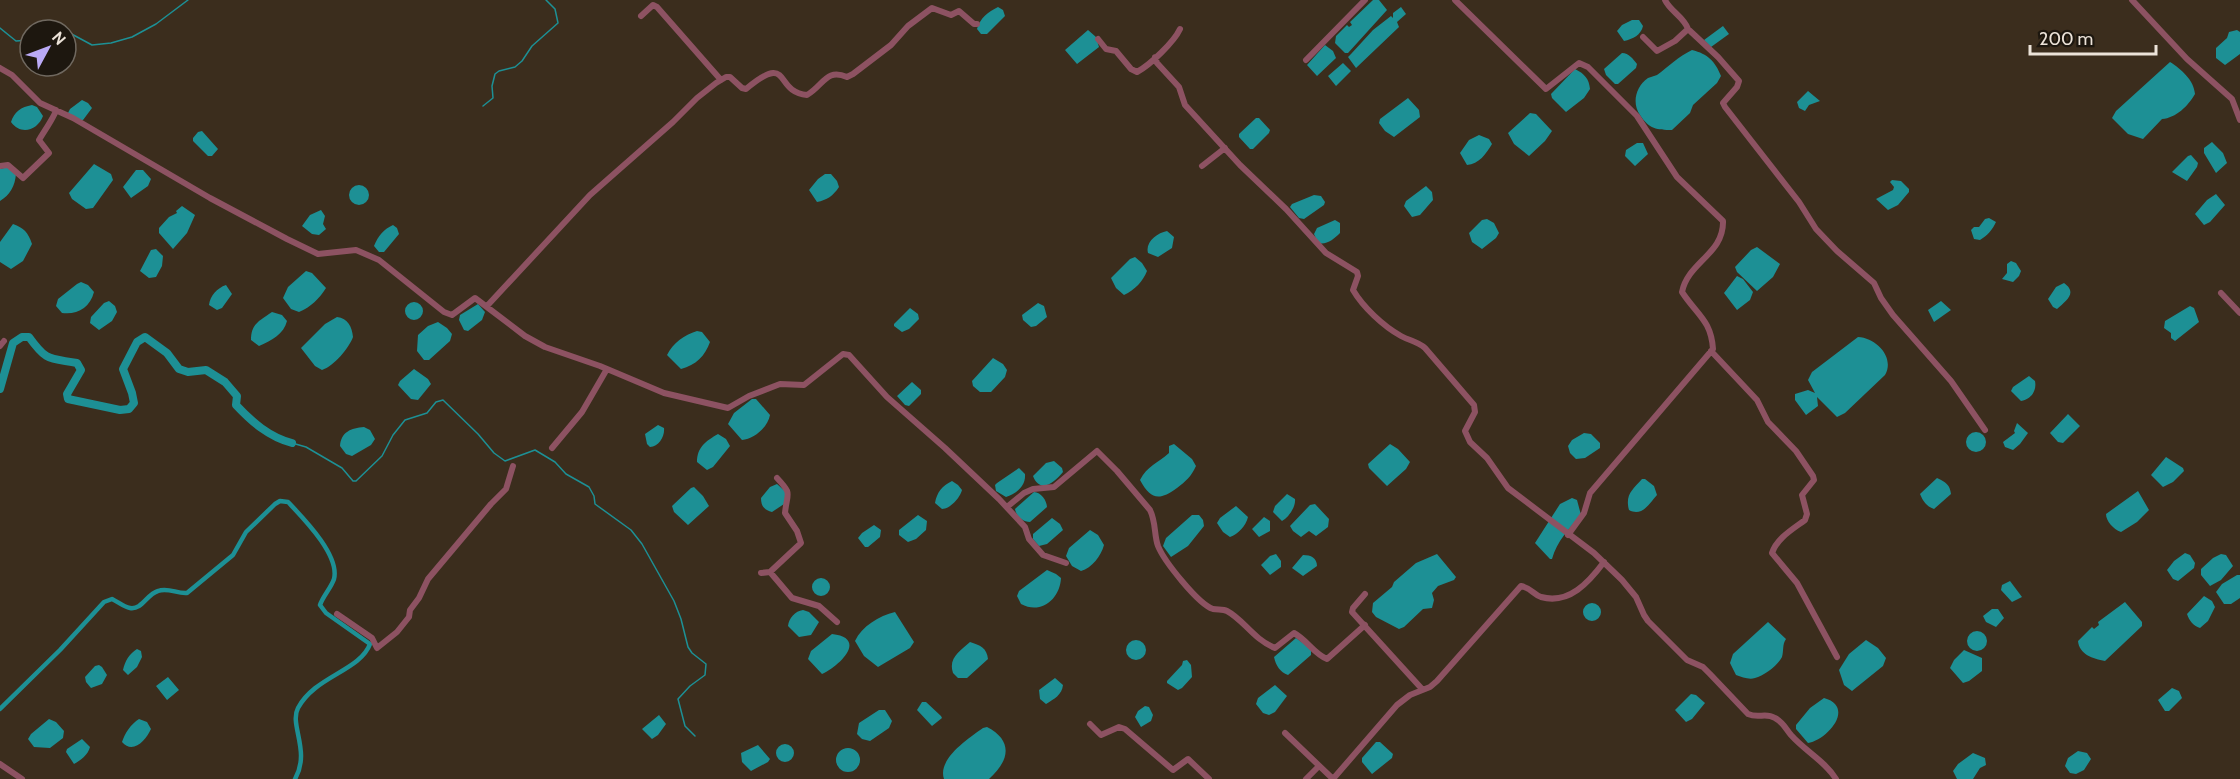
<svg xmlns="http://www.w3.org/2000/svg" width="2240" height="779" viewBox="0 0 2240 779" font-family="Cabin,sans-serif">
  <rect width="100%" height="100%" fill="#3b2d1d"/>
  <path fill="#1d9095" d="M1373,0H1379L1387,10L1348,53H1345L1335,43L1336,36L1347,25L1349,27L1352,25L1350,22Z
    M998,7L1003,10L1005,16L987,34H981L977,29C980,18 988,12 998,7Z
    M1401,7L1406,14L1397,22L1399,27L1356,68L1348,57L1351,54L1373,30L1391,16L1393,18V13Z
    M1632,20H1639L1643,26C1641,35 1633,39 1624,41L1617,31L1622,25Z
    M1723,26L1729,34L1711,47L1704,40Z
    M1088,30L1096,37L1099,47L1077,64L1065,50Z
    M2237,30L2240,32V54L2225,65L2216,58V48L2227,38L2229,32Z
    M1325,45L1333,51L1336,58L1317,76L1307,65Z
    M1692,50C1708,54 1715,61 1721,76L1717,83L1693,105L1690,113L1672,130C1657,130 1649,129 1640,115C1632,104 1635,87 1648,78C1651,77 1654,76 1657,75C1669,66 1678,57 1692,50Z
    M1622,53C1629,53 1633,59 1637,64L1636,68L1618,84H1615L1606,75L1604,69Z
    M2170,62C2181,69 2194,80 2195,94C2188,106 2176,118 2162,119L2143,139L2128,134L2112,118L2116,111Z
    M1343,63L1351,71L1336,86L1328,76Z
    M1575,69C1585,74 1589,79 1590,89L1584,98L1566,112L1552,98L1551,94Z
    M1808,91L1820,101L1809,105L1805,111L1799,108L1797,102Z
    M1408,98L1419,110L1420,117L1394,137L1385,131L1379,123L1380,119Z
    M82,100L88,103L92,108L83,120H81L68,113L70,109Z
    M32,105L37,107L43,116C38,130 21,136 11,122C14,112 21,107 32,105Z
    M1530,113L1536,114L1552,131L1545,141L1529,156L1514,144L1508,133Z
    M1256,118H1259L1270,130L1269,133L1253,149H1250L1239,137V134Z
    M202,131L218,149L212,156H208L193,141V138L198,132Z
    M1479,135L1489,139L1492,144C1486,154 1479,164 1467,165L1460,153L1469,140Z
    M2212,142L2223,153L2227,163L2216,173L2204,153V148Z
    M1637,143H1643L1648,154L1635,166L1625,156L1626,150Z
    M2191,155L2198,163L2197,167L2187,181L2172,172L2188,156Z
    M94,164L111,174L113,180L93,208L86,209L72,199L69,193Z
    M8,167L16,174C15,186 10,195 0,201V169Z
    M136,170H143L151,179L148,186L131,198L123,187Z
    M825,174H831L837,181L839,187C833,196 827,200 817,202L809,190L818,179Z
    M1892,180L1901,181L1909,189V192L1898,205L1888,210L1876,199L1893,190L1894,187L1890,182Z
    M349 195a10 10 0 1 1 20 0a10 10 0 1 1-20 0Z
    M1426,186L1432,192L1433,200L1420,215L1412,217L1404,206L1406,201Z
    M2216,194L2225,205L2210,222L2204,225L2195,214L2207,200Z
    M1314,195L1321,196L1325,202L1324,205L1304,219L1299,218L1290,207L1292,204Z
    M182,206L195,215L187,233L173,249L159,233V228L169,217L177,213L176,211Z
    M321,210L325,216L323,224L326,229L319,235L312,234L302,226L310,215Z
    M1989,218L1996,222C1993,229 1987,236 1980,240L1974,239L1971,230L1974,227H1979L1985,219Z
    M1487,219L1494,223L1499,233L1496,238L1482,249L1472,242L1469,233L1482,220Z
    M1335,220L1340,223V233C1334,239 1327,245 1318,243L1314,234L1317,228Z
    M13,224C24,228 28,232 32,244L23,261L11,269L0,262V242Z
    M393,225L397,228L399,234L384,252H379L374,246C378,236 384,229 393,225Z
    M1167,231L1174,237L1172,248L1158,257L1148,253C1145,242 1157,233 1167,231Z
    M1757,247L1780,264L1773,277L1757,291L1737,272L1735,267L1751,250Z
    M156,249L163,256L162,266L156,277L149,278L140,271L151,250Z
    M1135,257L1142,263L1147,271C1143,281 1135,290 1124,295L1116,288L1111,278L1130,259Z
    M2011,261L2016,263L2021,271L2019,276L2013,282L2002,279L2007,273V264Z
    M306,271L312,273L326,288C319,299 311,307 299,312L291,309L283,298L288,287Z
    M1737,276L1743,279L1753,292L1750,300L1737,310L1724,293Z
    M81,282L88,285L94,292C90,308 77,315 62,313L56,306L58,299L77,284Z
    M2064,283C2078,293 2066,301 2057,309L2053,307L2048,299L2056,287Z
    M226,285L232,294L222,308L217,310L209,305C210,296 217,288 226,285Z
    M109,301L115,306L117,312L112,321L99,330L90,323L91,317L104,303Z
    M1941,301L1951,310L1934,322L1928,310Z
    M405 311a9 9 0 1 1 18 0a9 9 0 1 1-18 0Z
    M1038,303L1044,306L1047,317L1036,326L1031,327L1023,320L1022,315Z
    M478,304L485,312L482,320L468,331L464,330L459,320L460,315Z
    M2190,306L2194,308L2199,322L2175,341L2171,338V333L2164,328L2165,321Z
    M910,308L918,314L919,319L909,329L902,332L894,326V324Z
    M272,312L282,315L287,321C284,334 271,341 259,346L251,340C251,324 259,321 272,312Z
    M337,317C348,318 352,327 353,337C349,348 334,366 322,370L315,366L301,348L325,324Z
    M438,322L447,328L452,334L450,341L429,360H424L417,351L418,335L428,326Z
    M697,331L702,332L710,342C705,356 696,365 681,369L667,355C673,343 684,335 697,331Z
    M1858,337C1877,338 1895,358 1885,375L1845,413L1837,417L1817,397L1818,406L1806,415L1795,400V394L1808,390L1815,393L1808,380L1812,372Z
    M993,358L1003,364L1007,370L1005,377L991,392H980L973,386L972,381Z
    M414,369L428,379L431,384L418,400L411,399L398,385L400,381Z
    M2029,376L2035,381C2037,391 2031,399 2021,401L2011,391L2013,387Z
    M912,382L921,390V394L909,406L905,405L897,396Z
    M752,399H756L770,415C768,427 754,439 742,440L728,424L734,413Z
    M2068,414L2080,426L2063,443L2058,442L2050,433Z
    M2017,423L2028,433L2020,444L2013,450L2005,447L2003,442L2015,433L2014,431Z
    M658,425L664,428C665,436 659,447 650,447L647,444L645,434Z
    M364,427L370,430L375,439L371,445L352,456L346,454L340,446C341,432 351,428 364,427Z
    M1966 442a10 10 0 1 1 20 0a10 10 0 1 1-20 0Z
    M1584,433L1591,434L1600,443V448L1585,458L1576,459L1570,453L1568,446L1572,440Z
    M718,434L726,439L730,446L713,467L707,470L697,462C697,447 706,441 718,434Z
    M1174,444L1192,459L1196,466C1191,477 1186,481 1177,488C1159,501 1151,500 1140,480C1147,466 1158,463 1169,453V446Z
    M1390,444L1398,449L1410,462L1406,469L1387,486L1369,468L1368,464Z
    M2166,457L2183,468L2184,471L2173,482L2163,487L2151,475Z
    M1054,461L1062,468L1063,472C1054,483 1040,494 1033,476L1046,463Z
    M1019,468L1025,474C1026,486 1017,493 1006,497L996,491L995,485L997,483Z
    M1937,478C1946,482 1950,485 1951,494L1934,509C1926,506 1923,501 1920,494Z
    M1642,479H1645L1654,486L1657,495C1649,504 1642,517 1629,510C1625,495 1632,490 1642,479Z
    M952,481L958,485L962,490C960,498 950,509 942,509L935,503C937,492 942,486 952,481Z
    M777,484L788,494L784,504L772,512C764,510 761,506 761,498L770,487Z
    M694,487L703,496L709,506L688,525L674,512L672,506L691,488Z
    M2138,491L2149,510L2137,522L2121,532C2113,529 2106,521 2106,514Z
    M1034,492C1041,492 1047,501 1047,507L1030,522C1023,522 1016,516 1015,509Z
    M1287,494L1295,499C1296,507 1288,518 1282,521L1273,512L1275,506Z
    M1572,498L1577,500L1581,515C1569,529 1557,541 1552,559H1550L1535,543L1560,504Z
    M1315,504L1329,519L1328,527L1316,536L1309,531L1301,537L1293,531L1290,526L1310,505Z
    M1236,506L1248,517C1246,526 1238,534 1230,537L1223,532L1217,523L1220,518Z
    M918,515L927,521L926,530L916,539L908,542L899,535V530Z
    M1192,515H1199L1203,520L1204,526L1188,546L1171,557L1163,546L1166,538Z
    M1264,517L1270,521V531L1259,537L1252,529Z
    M1052,518L1060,524L1063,530L1047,544L1039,546L1033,539V534Z
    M874,525L881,530L880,537L868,547H865L858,538L862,533Z
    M1090,530L1098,535L1104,545C1101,556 1092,568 1081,571L1072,566L1066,556L1069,548Z
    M2185,553L2190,555L2195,563L2194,568L2178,581L2173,579L2167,570L2174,561Z
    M1276,554L1281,561V567L1270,575L1261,565L1270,556Z
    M1437,554L1456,577L1454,580L1438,586L1432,593L1434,600L1432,608L1423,609L1404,627L1399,629L1376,617L1372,612L1373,603L1392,587L1394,582L1416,563Z
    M2221,554L2226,555L2233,566L2221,580L2210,586L2201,575V569L2213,558Z
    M1303,555C1311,555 1317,558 1317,566L1303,576L1292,568Z
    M1047,570L1056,574L1061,578C1060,599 1041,615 1021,604L1017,596L1019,591Z
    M2237,575H2240V598L2231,604H2224L2216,592L2222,584Z
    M812 587a9 9 0 1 1 18 0a9 9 0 1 1-18 0Z
    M2010,581L2022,597L2012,602L2001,590L2002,585Z
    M2204,596L2212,601L2215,607L2208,621L2200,628C2193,626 2189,620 2187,614Z
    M2125,602L2142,622V626L2105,661C2093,659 2079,654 2078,641L2092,627L2094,629L2099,625L2098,622Z
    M1583 612a9 9 0 1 1 18 0a9 9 0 1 1-18 0Z
    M1992,609H1998L2004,618L1996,627L1986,622L1983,616Z
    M803,610L809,612L819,622L811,635L799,637L788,626C789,618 795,611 803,610Z
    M895,612L914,642L910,648L878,667L864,656L855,641C862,626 879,616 895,612Z
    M1768,622L1786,639C1782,645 1784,650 1782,657C1778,665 1764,676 1755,678C1749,680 1742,677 1736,675L1730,663L1733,654Z
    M1967 641a10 10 0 1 1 20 0a10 10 0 1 1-20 0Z
    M832,634C868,638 840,666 822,674L808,659L811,651Z
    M1296,638L1311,649V655L1288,675C1280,672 1276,666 1274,657Z
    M1866,640L1878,648L1886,658L1883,666L1852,691L1844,685L1839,670L1849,654Z
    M1126 650a10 10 0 1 1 20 0a10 10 0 1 1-20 0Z
    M970,642C980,645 987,648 988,659L967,678H958L953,673C948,658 960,651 970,642Z
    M137,649L141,651L142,657L137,667L128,675L123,670C125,661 129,654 137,649Z
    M1964,650L1982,658V671L1969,681L1963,683L1950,668L1954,660Z
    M1187,660L1191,665L1192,677L1182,688L1178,690L1167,683V681L1182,665L1183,661Z
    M99,665L102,667L107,675L102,684L91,688L86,682L85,677L95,666Z
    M168,677L179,690L167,700L156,686Z
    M1055,678L1063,685C1062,695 1054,699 1046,704L1040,699L1039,690Z
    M1275,685L1287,696L1275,712L1269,715L1263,713L1256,704L1258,698Z
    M2172,688L2179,691L2182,698L2169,711H2165L2158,700Z
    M1691,694L1696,695L1705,703L1692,719L1686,722L1675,710Z
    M1824,698C1856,707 1827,740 1808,743L1796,729V725L1810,708Z
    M922,702H926L941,716L942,718L932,726L917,710Z
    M1145,706L1149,707L1153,715L1151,721L1141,727L1135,717L1138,711Z
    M879,710H885L892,721L889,728L870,741L862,739L857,734L859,723Z
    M659,715L666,724L658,735L652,739L642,729Z
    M49,719L56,722L64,731L63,738L50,748L34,747L28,739L31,734Z
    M139,719L147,722L151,729C146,740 133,755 122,742C125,733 131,724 139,719Z
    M987,727C1014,741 1009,761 989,779H944C937,759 969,738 983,728Z
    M82,739L90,747C88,755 81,760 74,764L66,752L67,749Z
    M1376,742H1380L1393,754L1392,758L1372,774L1362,762V758Z
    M776 753a9 9 0 1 1 18 0a9 9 0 1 1-18 0Z
    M758,745L770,759L768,762L751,771L742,762L741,753Z
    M836 760a12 12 0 1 1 24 0a12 12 0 1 1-24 0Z
    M2078,751L2087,753L2091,759L2084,770L2076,774L2070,773L2065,766L2068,758Z
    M1973,753L1985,758L1986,765L1980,768L1973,779H1957L1953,771L1958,764Z"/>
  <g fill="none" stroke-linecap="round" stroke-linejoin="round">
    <path stroke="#1d9095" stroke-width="1.5" d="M0,28L16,41L30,40
      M66,31L92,45L111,43L132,37L156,24L188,0
      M483,106L493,98L492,86L495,74L499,71L515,67L522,61L532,46L558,23L555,9L546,0
      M292,443L306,447L342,468L353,481H356L382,456L393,435L405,420L427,413L436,402L443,400L478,434L494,453L505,461L535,450L555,462L566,474L589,487L594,496L595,504L631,530L642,544L674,601L681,619L688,647L692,653L706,664L705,675L690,686L678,699L685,726L695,736"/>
    <path stroke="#1d9095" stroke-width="4.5" d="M0,709L60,650L104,602L112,599C118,602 124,607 130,608C142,610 147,594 158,591C168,587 177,594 187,593L233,555L246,532L275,504L280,501L288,502C303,518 340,555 334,579C331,588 323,596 320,605L326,613L370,644C360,671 315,676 298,708C289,725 311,751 295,779"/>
    <path stroke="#1d9095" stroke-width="8" d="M0,389L13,343L22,337H29C47,362 49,358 77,363L81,370L67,394L68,399L120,410L129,409L134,403L132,393L123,369L137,342L145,337L167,353L179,369L188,372L206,370L225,382L237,396L236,405C252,422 269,437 292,443"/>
    <path stroke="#8d5262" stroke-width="6" d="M1455,0L1546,89L1579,63L1588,67L1637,116L1677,177L1723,221C1724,254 1688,262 1682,292C1697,315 1711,320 1713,349L1590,493L1584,513L1568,535
      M2132,0L2187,59L2232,99L2240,120
      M641,16L653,5L657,7L721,80
      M1688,29L1718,57L1739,81L1737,87L1723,103L1725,107L1799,202L1816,229L1837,251L1874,283L1881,298L1893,315L1951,381L1985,430
      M1643,37L1657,51L1675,41L1688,29C1684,17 1670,11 1665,0
      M1098,39L1106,49L1116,51L1131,69L1137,72C1150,65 1174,42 1180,29
      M1155,57L1157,63L1179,87L1185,105L1240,165L1286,209L1326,253L1357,272L1358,276L1353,290C1363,307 1383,326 1401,336C1410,341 1417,341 1425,348L1474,405L1475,412L1465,431L1470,442L1487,458L1508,488L1594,553L1622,580L1636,597L1644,615L1648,621L1687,660L1703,667L1710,674L1748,714C1759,719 1765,712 1775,718C1783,722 1786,729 1791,735C1805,751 1825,761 1836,779
      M1306,60L1365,0
      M0,68L12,75L40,103L73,118L210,198L287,239L318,254L356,250L379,260L444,312L452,315L475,298L525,336L545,347L600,366L664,393L728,408L749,396L780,384L804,385L843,354L849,355L887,397L945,448L999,499L1025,527L1029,539L1043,555L1066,563
      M0,166L8,165L23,178L49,153L39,140C43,133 55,116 56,110
      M1202,166L1225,148
      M2221,293L2240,313
      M487,306L590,195L673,122L697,98L716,83L726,77H730L742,88L746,89C792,51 773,92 807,95C824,85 826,68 847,77L853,74L891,45L908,26L932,8L951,15L959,11L974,24H977
      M0,346L4,341
      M1711,351L1757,400L1768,422L1796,451L1813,476L1814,480L1802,495L1807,514L1805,520C1793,529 1777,538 1772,553L1797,583L1837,657
      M552,448L582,412L607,369
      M1007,507L1024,493L1033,489L1054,487L1097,451L1117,471L1150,510C1156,522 1154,535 1158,546C1164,561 1198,604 1213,609C1218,610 1223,609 1227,611C1244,620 1253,639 1275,648L1294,633C1307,640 1314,654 1327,659L1365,625
      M770,572L792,598L819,606L837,622
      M761,573L770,572L801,543L797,531L785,513C787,492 793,495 777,478
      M1365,594L1353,608L1352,612L1422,689
      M337,614L372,638L377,648L397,632L409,617L410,610L419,598L428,579L491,504L506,489L513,466
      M1090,724L1101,735L1119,727L1125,729L1173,770L1188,759L1209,779
      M1285,733L1333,779
      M0,764L22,779
      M1306,779L1319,766
      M1333,779L1397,705L1410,695L1430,687L1437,681L1521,586C1531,588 1533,594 1541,597C1569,605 1589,582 1604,562"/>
  </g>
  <g transform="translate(48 48) rotate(49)"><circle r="28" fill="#1d170f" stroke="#706960" stroke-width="1.5"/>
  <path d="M0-4.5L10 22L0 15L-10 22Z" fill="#baaaf6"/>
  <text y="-9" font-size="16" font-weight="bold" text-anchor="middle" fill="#ece3d9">N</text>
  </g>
  <path d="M2030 45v9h126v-9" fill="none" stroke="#ece3d9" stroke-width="3"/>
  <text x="2039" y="45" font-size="18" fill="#ece3d9" stroke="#1d170f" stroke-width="4.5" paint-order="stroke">200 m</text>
</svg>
